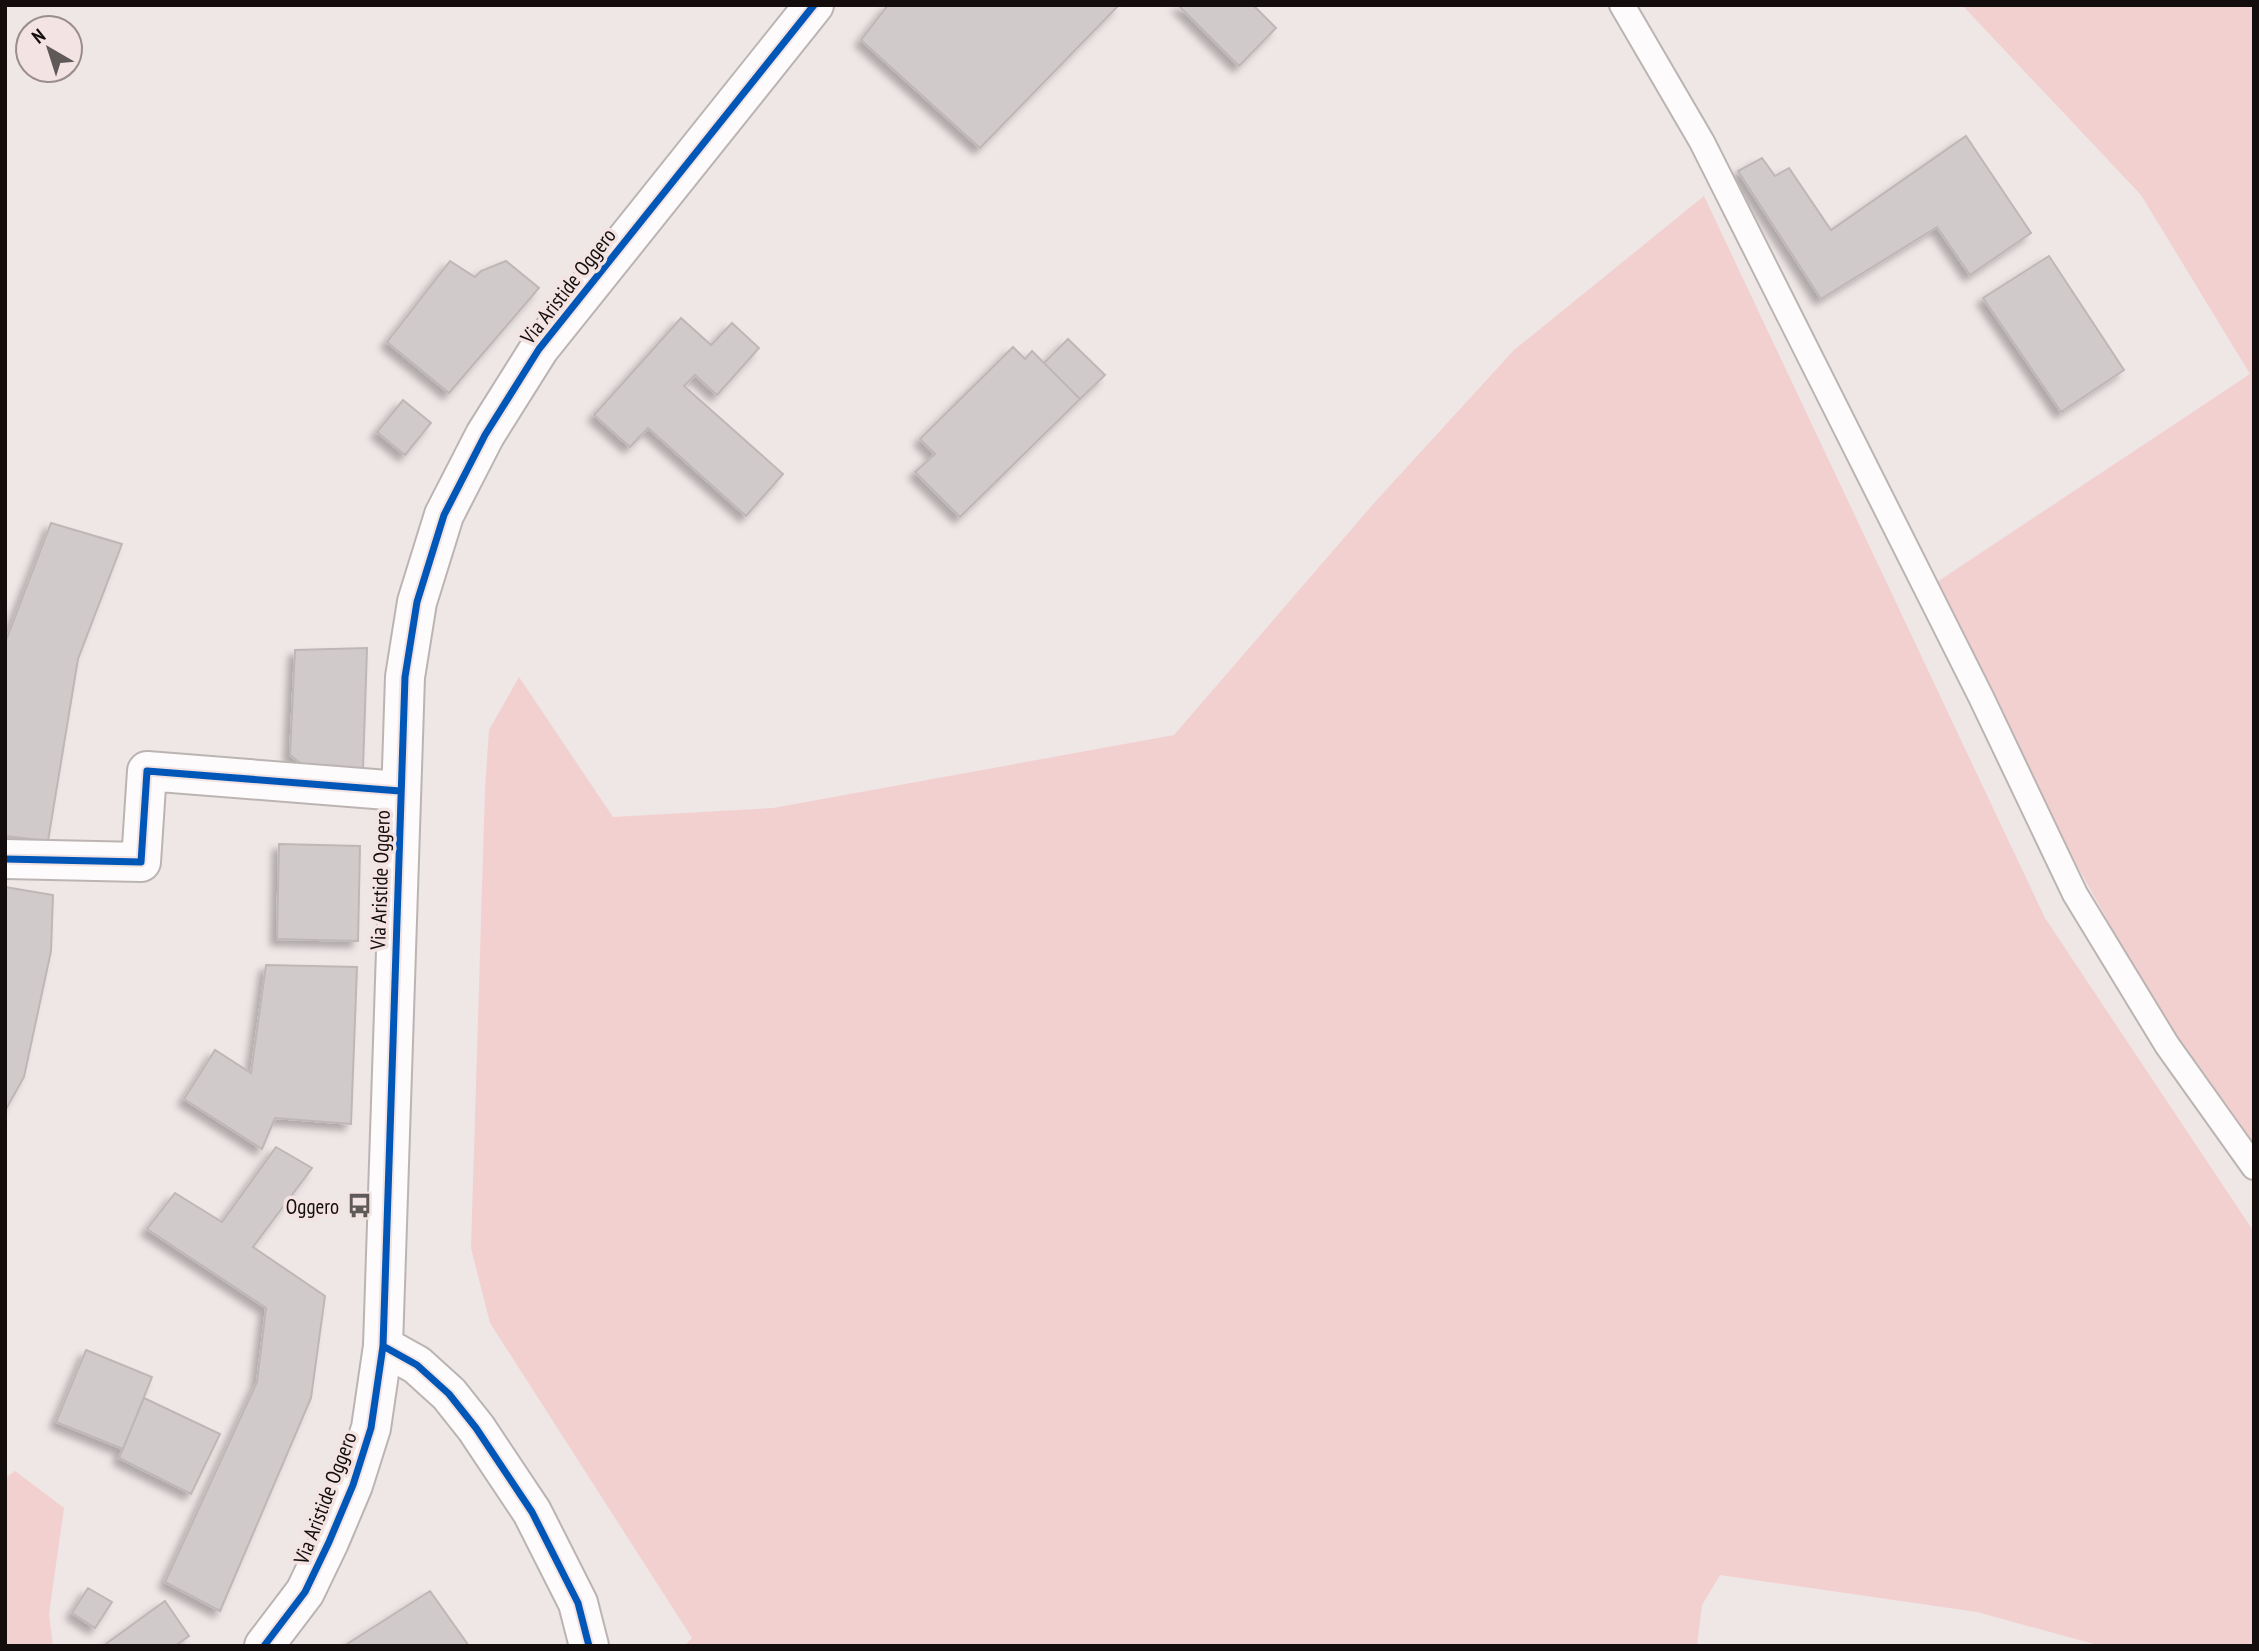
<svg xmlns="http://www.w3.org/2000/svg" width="2259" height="1651" viewBox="0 0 2259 1651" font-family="'PT Sans Narrow',sans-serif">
  <defs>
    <filter id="shadow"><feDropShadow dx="-6" dy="6" stdDeviation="3.5" flood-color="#0004"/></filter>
  </defs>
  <rect width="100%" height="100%" fill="#efe6e6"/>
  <path fill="#f2d0cf" d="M1962,5H2254V1146L2160,1014L2051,819L1937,582L2250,374L2141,195Z
    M1704,196L2045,918L2254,1232V1646H2101L1977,1612L1720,1575L1702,1605L1697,1646H684L692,1638L490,1323L471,1248L485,790L489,730L519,677L613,817L773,808L1174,735L1375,502L1514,350Z
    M15,1471L64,1508L49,1614L53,1646H5V1478Z"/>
  <path fill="#d1caca" stroke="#beb7b7" stroke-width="2" filter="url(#shadow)" d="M888,5H1119L980,148L861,40Z
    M1178,5H1253L1276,28L1239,66Z
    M1966,136L2031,233L1970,275L1937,227L1821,299L1738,171L1762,158L1775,176L1789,168L1831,230Z
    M2049,256L2124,370L2061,412L1983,298Z
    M450,261L475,277L481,271L506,261L539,288L449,393L387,342Z
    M681,318L711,345L732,323L759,348L717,395L695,375L684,386L783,474L746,516L648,428L630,447L594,415Z
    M1068,339L1105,375L1080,399L1044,363Z
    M1013,347L1025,359L1032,351L1080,399L960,517L915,472L935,454L920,439Z
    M403,400L431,423L405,455L377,432Z
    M51,523L122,544L78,659L48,841L5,836V643Z
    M367,648L363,768L308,769L290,755L295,650Z
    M279,844L360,846L358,941L277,939Z
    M5,887L53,895L51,951L24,1077L5,1111Z
    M266,965L357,967L351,1124L275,1118L262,1149L184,1099L215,1050L251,1073Z
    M276,1147L312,1168L253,1247L325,1296L311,1398L220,1611L165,1582L257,1382L266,1308L147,1229L175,1193L222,1222Z
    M86,1350L152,1377L123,1449L56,1422Z
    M144,1398L220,1434L191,1494L119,1458Z
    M88,1588L112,1602L95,1628L72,1613Z
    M430,1591L469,1646H344Z
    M165,1601L189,1636L175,1646H103Z"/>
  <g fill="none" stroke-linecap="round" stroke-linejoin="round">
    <defs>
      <path id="service" d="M1622,5L1702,142L1981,697L2075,894L2167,1045L2254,1167"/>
      <path id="minor" d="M5,859L141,862L147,771L400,791
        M383,1346L417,1365L449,1394L476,1428L532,1512L578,1603L589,1646"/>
      <path id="secondary" d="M264,1646L305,1592L329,1542L353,1485L371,1428L383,1346L405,677L417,602L444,515L485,435L539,349L814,5"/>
    </defs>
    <use href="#service" stroke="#bbb4b3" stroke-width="28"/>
    <use href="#minor" stroke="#bbb4b3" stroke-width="42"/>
    <use href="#secondary" stroke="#bbb4b3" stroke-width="42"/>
    <use href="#service" stroke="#fdfbfb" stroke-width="24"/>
    <use href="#minor" stroke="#fdfbfb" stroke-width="38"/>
    <use href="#secondary" stroke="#fdfbfb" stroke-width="38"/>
    <defs>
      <path id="cycleway" d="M5,859L141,862L147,771L400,791
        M383,1346L417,1365L449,1394L476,1428L532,1512L578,1603L589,1646
        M264,1646L305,1592L329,1542L353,1485L371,1428L383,1346L405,677L417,602L444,515L485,435L539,349L814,5"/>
    </defs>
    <use href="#cycleway" stroke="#f3e3e2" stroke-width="11"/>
    <use href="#cycleway" stroke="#0057b8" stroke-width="7"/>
  </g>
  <defs>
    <symbol id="bus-bare" viewBox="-9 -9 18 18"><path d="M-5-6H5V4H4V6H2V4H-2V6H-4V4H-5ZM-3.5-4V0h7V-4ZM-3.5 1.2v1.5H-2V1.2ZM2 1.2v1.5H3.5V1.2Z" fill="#605959" stroke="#f3e3e2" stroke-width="2.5" paint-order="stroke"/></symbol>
  </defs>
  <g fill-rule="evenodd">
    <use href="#bus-bare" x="342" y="1188" width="35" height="35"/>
  </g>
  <g text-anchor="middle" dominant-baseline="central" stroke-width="7" stroke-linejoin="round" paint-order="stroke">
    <g font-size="21" fill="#130d0d" stroke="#f3e3e2">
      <text transform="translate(568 286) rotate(-52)">Via Aristide Oggero</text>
      <text transform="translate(380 880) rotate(-88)">Via Aristide Oggero</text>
      <text transform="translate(325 1498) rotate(-69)">Via Aristide Oggero</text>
    </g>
    <g font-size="21" fill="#130d0d" stroke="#f3e3e2" text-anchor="end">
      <text x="339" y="1206">Oggero</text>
    </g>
  </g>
  <rect width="2259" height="1651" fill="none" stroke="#130d0d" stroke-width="14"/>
  <g transform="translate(49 49) rotate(321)"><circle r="33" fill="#f3e3e2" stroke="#998d8d" stroke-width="2"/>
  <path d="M0-5L12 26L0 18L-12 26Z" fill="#605959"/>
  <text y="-10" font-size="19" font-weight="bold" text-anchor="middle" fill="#130d0d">N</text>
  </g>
</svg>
